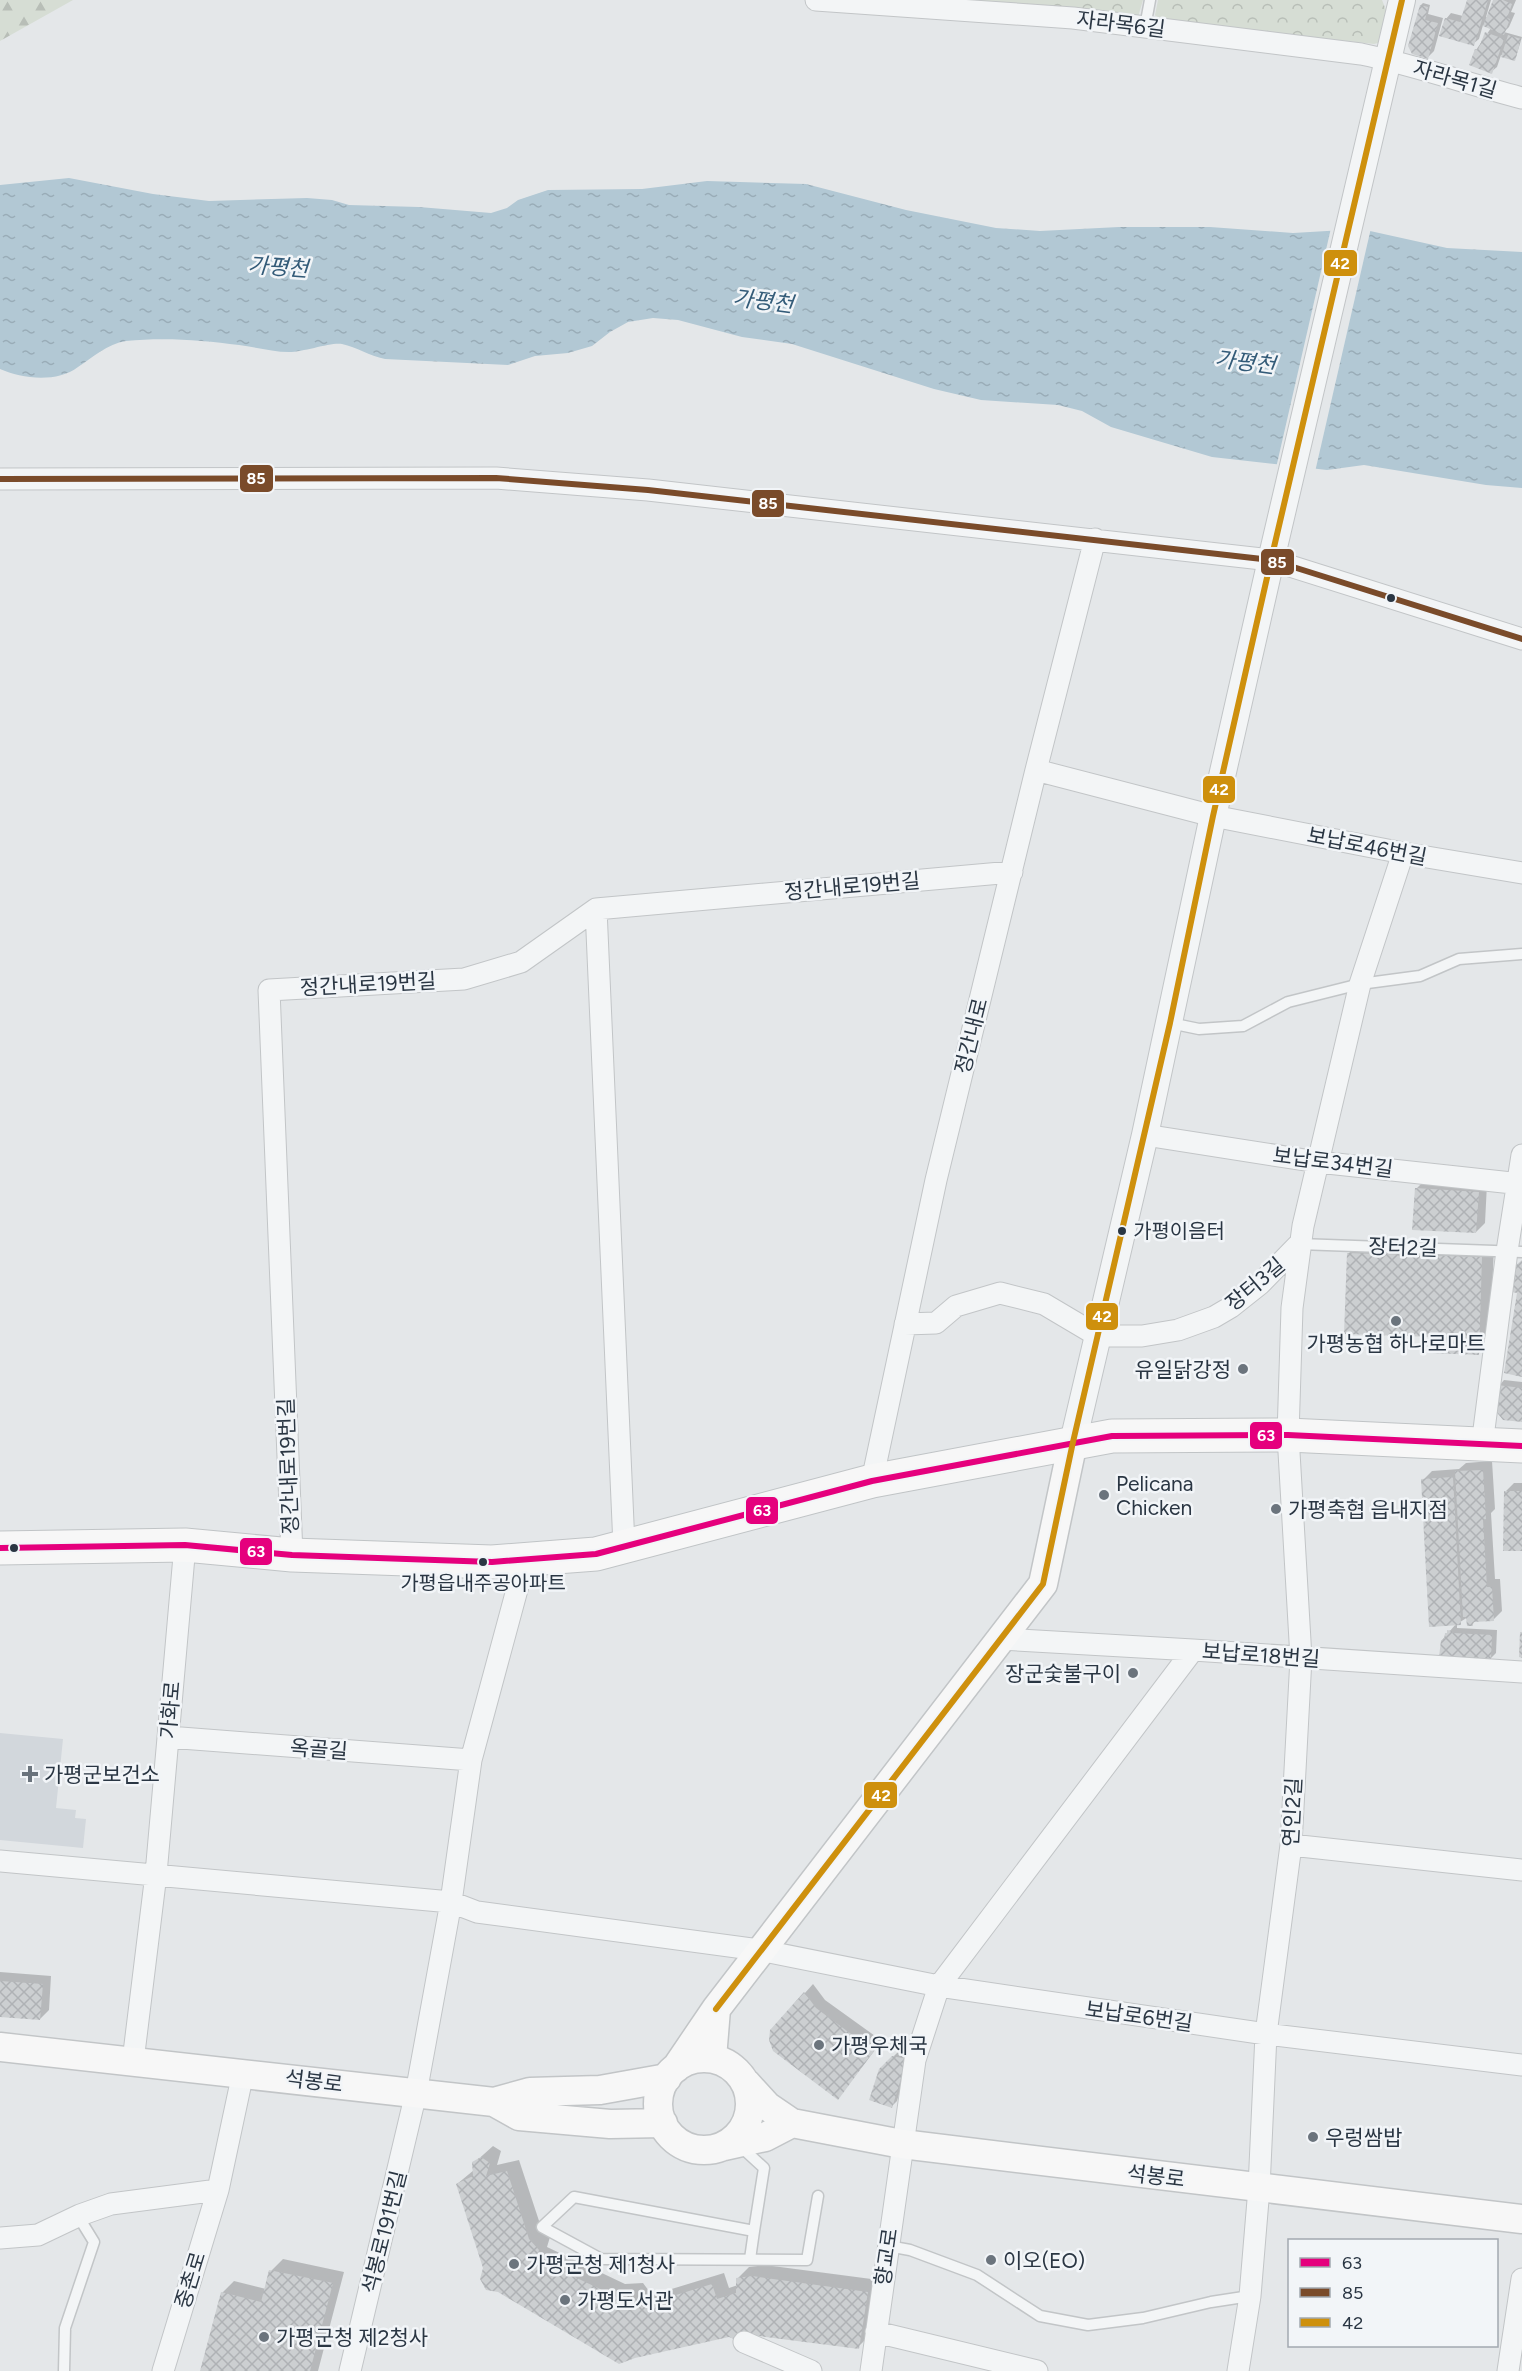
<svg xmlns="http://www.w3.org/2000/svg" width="1522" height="2371" viewBox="0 0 1522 2371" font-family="Figtree,'Noto Sans KR',sans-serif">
  <defs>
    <pattern id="forest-firs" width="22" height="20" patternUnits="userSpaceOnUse" patternTransform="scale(1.5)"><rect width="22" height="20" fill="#d6ddd4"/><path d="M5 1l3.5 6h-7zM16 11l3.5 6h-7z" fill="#b8beb7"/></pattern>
    <pattern id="park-crowns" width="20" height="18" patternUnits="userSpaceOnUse" patternTransform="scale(1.5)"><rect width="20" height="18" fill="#d6ddd4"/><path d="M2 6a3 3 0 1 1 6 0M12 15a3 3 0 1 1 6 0" fill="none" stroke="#b8beb7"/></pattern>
    <pattern id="water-ripples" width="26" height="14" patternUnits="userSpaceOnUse" patternTransform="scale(1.5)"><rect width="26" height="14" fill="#b2c8d4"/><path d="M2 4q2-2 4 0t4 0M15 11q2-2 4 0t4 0" fill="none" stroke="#99acb7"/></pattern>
    <pattern id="building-cross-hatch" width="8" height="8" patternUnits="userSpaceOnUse" patternTransform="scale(1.5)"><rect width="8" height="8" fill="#cccfd1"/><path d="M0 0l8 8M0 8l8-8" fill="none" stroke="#afb2b5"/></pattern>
  </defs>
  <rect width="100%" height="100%" fill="#e4e7e9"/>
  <path fill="#d2d7dc" d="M0,1733L63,1739L56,1808L76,1810L75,1818L86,1819L83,1848L0,1840Z"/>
  <path fill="url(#forest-firs)" d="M0,0H73L0,41Z"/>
  <path fill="url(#park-crowns)" d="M981,0H1143L1138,17L981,3Z
    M1158,0H1382L1386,10L1378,43L1374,44L1158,20L1155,15Z"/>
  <path fill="url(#water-ripples)" d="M69,178L153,194L209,201L307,198L332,200L349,205L419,207L491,213L507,208L518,200L548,190L642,189L707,181L806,184L906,210L996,228L1040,231L1119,227H1210L1293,233L1361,229L1447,248L1522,252V488L1486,485L1364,465L1327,470L1212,457L1111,427L1082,411L1058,405L981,400L934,389L792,344L742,337L678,320L653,318L628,322L610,332L592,346L568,353L535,356L508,365L385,359C369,356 357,347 342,344C331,342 304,352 289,352C273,352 255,347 239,345C203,340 163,337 126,341C107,344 93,357 78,367C57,383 22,379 0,369V185Z"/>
  <path fill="#e4e7e9" d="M1361,226L1371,228L1315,472L1276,468L1331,228Z"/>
  <path fill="#0003" d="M1468,0H1491L1486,17L1488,18L1495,0H1516L1511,12L1515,13L1509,27L1504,32L1522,37L1516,57L1514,60L1501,55L1497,67L1491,72L1476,50L1491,28L1483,25L1479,39L1473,44L1446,19L1451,13L1463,16Z
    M1423,3L1430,5L1428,14L1443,18L1434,51L1428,57L1421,5Z
    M1425,1180L1487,1184L1485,1223L1476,1232L1416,1189Z
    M1360,1242L1494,1246L1490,1341L1479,1353L1434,1335L1348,1254Z
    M1504,1380L1522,1382V1420L1499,1386Z
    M1492,1461L1495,1509L1491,1513L1495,1579H1500L1502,1611L1493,1620H1476L1472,1625L1468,1617L1457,1624V1628L1497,1630L1496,1653L1490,1659L1442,1640L1456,1624L1423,1480L1432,1471L1459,1469L1466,1463Z
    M1514,1483H1522V1549L1505,1492Z
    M0,1972L51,1976L49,2010L40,2019L0,2015Z
    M813,1984L825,2000L882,2041L838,2098L771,2031Z
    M899,2051L911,2053L897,2101L892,2106L880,2070Z
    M493,2146L501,2151L497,2165L519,2160L541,2227L550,2237L547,2247L625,2284L643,2283L652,2295L724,2273L729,2288L738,2285L737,2279L749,2267L765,2265L879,2280L870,2335L858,2347L743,2333L485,2268L457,2184L474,2170V2163Z
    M283,2259L344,2272L318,2371H201L222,2293L234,2281L266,2289L271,2271Z"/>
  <path fill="url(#building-cross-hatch)" d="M1467,0H1488L1474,46L1439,36L1445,18L1460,22Z
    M1493,0H1503L1512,4L1507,18L1510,19L1504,35L1483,26Z
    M1420,5L1428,7L1425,20L1438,23L1428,59L1412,54L1408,46Z
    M1485,32L1504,39L1492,74L1469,65L1475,49L1478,50Z
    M1508,35L1521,39L1515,61L1501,57Z
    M1415,1188L1479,1192L1476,1233L1412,1230Z
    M1347,1253L1482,1257L1479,1355L1432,1353L1433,1337L1344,1334Z
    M1522,1260V1377L1504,1373L1517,1293L1512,1292L1516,1265Z
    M1497,1385L1522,1388V1422L1503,1420L1494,1409Z
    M1483,1470L1486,1519L1483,1520L1487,1587H1492L1494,1621L1472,1622L1473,1626H1467L1466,1617H1463L1455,1471Z
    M1453,1477L1461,1625L1429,1627L1421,1479Z
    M1504,1491H1522V1551H1503Z
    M1447,1630L1452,1631V1633L1492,1635L1491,1660L1439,1657L1441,1640H1444L1445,1633H1447Z
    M1520,1632H1522V1658L1519,1657Z
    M0,1981L43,1984L40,2020L0,2017Z
    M804,1992L816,2008L874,2051L838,2100L773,2051L769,2040L770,2030Z
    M892,2056L907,2059L892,2108L869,2100L879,2069Z
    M481,2157L490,2163L486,2176L507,2171L529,2239L539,2250L536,2259L613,2295L631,2294L640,2306L712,2284L717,2299L736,2293V2278L752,2276L868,2292L859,2349L743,2334L736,2340L729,2337L635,2358L619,2364L498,2292L486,2290L480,2279L483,2268L456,2184L473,2176L472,2162Z
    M269,2270L333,2283L310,2371H200L221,2292L261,2302Z"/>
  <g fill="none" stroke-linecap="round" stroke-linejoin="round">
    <defs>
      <path id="service" d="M1145,27L1150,0
        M1170,1023L1199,1029L1243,1026L1288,1002L1360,984L1420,976L1459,959L1522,954
        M1299,1244L1522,1252
        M739,2145L764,2168L754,2231L574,2197L542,2227L601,2259L807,2260L818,2196
        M888,2246L910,2250L977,2275L1040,2316L1088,2325L1143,2318L1211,2302L1250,2296
        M750,2259L754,2231
        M64,2371L65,2328L94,2242L78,2216"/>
      <path id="minor" d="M816,0L1073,18L1361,54C1415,65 1468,84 1522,98
        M0,479L496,478L648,490L1271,560L1522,639
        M1036,770L1095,539
        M596,909L624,1546
        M1145,1135L1318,1162L1522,1184
        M905,1324L936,1323L956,1306L1000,1293L1044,1304L1098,1336H1142L1178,1330L1214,1317L1231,1307L1260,1284L1299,1244
        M1482,1445L1507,1251L1522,1155
        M872,1481L936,1180L1036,770L1213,816L1403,853L1522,873
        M292,1555L269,990L464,979L521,962L596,909L1012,872
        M1001,1639L1193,1650L1522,1672
        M168,1737L471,1760
        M1291,1845L1522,1870
        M0,1861L451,1902L477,1912L759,1950L939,1986L1266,2034L1522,2065
        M133,2061L156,1874L185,1545
        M0,2238L38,2235L80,2215L111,2204L218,2190L243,2073
        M876,2332L1037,2371
        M744,2342L811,2371
        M163,2371L218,2190
        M350,2371L416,2093L451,1902L471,1760L525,1560
        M871,2371L915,2060L939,1986L1193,1650
        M1238,2371L1250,2296L1259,2188L1266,2034L1291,1845L1301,1658L1288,1435L1292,1308L1303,1226L1360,984L1403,853
        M1508,2371L1522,2279"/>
      <path id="tertiary" d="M1073,1442L1145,1135L1213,816L1271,560L1402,0"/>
      <path id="secondary" d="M716,2009L1043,1584L1073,1442
        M0,2047L494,2102
        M658 2104a46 46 0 1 1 92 0a46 46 0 1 1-92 0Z
        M676,2068L716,2009L712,2058
        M663,2123L610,2124L519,2116L494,2102L530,2092L600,2090L667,2078
        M792,2123L902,2144L1522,2219
        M724,2146L765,2137L792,2123L767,2106L746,2083"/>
      <path id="primary" d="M0,1548L185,1545L292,1555L492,1562L596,1554L872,1481L1112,1436L1288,1435L1522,1446"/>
    </defs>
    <use href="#service" stroke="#c2c5c7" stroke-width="13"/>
    <use href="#minor" stroke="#c2c5c7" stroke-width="23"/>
    <use href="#tertiary" stroke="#c2c5c7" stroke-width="28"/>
    <use href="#secondary" stroke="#c2c5c7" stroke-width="31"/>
    <use href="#primary" stroke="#c0c4c6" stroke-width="35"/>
    <use href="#service" stroke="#f3f5f6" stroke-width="10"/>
    <use href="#minor" stroke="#f3f5f6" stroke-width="21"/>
    <use href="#tertiary" stroke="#f3f5f6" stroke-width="26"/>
    <use href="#secondary" stroke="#f7f7f7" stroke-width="28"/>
    <use href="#primary" stroke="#f7f7f7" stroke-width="33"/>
    <defs>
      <path id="bus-1" d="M0,1548L185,1545L292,1555L492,1562L596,1554L872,1481L1112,1436L1288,1435L1522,1446"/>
      <path id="bus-2" d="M0,479L496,478L648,490L1271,560L1522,639"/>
      <path id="bus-3" d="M716,2009L1043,1584L1073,1442L1170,1023L1213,816L1271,560L1402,0"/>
    </defs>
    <use href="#bus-1" stroke="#f2f5f8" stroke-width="10"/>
    <use href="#bus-2" stroke="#f2f5f8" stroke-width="10"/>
    <use href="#bus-3" stroke="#f2f5f8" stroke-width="10"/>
    <use href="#bus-1" stroke="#e5007d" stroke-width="6"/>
    <use href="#bus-2" stroke="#7a4b2a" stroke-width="6"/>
    <use href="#bus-3" stroke="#ce900d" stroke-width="6"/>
  </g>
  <g fill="#2a3643" stroke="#f2f5f8" stroke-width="2">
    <circle cx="1391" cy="598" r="5"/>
    <circle cx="1122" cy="1231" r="5"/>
    <circle cx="14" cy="1548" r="5"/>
    <circle cx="483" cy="1562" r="5"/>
  </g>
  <g fill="#6b747d" stroke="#f2f5f8" stroke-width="2">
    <circle cx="1396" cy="1321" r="6"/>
    <circle cx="1243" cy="1369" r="6"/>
    <circle cx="1104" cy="1495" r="6"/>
    <circle cx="1276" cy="1509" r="6"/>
    <circle cx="1133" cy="1673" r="6"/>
    <path d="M27 1765h6v6h6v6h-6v6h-6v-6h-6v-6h6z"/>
    <circle cx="819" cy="2045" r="6"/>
    <circle cx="1313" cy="2137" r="6"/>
    <circle cx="991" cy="2260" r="6"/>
    <circle cx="514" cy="2264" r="6"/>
    <circle cx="565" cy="2300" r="6"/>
    <circle cx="264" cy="2337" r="6"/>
  </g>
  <g text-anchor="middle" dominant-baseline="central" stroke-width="5" stroke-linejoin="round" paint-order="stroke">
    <g font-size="20" fill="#2a3643" stroke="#f2f5f8" text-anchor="start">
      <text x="1133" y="1231">가평이음터</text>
      <text x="483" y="1583" text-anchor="middle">가평읍내주공아파트</text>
    </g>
    <g font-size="21" fill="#2a3643" stroke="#f2f5f8">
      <text transform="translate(1121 24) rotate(7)">자라목6길</text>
      <text transform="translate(1455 79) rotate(16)">자라목1길</text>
      <text transform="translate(1367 846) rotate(11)">보납로46번길</text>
      <text transform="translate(852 886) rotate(-5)">정간내로19번길</text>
      <text transform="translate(368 984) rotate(-3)">정간내로19번길</text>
      <text transform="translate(971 1036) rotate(-76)">정간내로</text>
      <text transform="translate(1333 1162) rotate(7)">보납로34번길</text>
      <text transform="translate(1403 1247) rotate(2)">장터2길</text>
      <text transform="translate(1255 1284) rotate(-40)">장터3길</text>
      <text transform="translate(288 1466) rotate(-92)">정간내로19번길</text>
      <text transform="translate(1261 1655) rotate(4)">보납로18번길</text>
      <text transform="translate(170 1710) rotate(-85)">가화로</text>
      <text transform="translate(319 1749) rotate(4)">옥골길</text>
      <text transform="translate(1292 1812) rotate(-87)">연인2길</text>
      <text transform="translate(1139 2016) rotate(8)">보납로6번길</text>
      <text transform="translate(314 2081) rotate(7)">석봉로</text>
      <text transform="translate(1156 2176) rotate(7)">석봉로</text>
      <text transform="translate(384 2232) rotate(-76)">석봉로191번길</text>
      <text transform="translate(886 2257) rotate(-82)">향교로</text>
      <text transform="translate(190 2280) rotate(-73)">중촌로</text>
    </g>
    <g font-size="21" fill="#2a3643" stroke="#f2f5f8" text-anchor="start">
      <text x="1396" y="1343" text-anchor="middle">가평농협 하나로마트</text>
      <text x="1231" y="1369" text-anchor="end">유일닭강정</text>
      <text x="1116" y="1483">Pelicana<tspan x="1116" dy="24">Chicken</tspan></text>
      <text x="1288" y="1509">가평축협 읍내지점</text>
      <text x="1121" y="1673" text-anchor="end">장군숯불구이</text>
      <text x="44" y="1774">가평군보건소</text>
      <text x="831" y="2045">가평우체국</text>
      <text x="1325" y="2137">우렁쌈밥</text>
      <text x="1003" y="2260">이오(EO)</text>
      <text x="526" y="2264">가평군청 제1청사</text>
      <text x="577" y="2300">가평도서관</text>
      <text x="276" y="2337">가평군청 제2청사</text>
    </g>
    <g font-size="22" font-style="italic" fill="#335b78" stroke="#f2f5f8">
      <text transform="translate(278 267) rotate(4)">가평천</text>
      <text transform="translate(763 301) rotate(7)">가평천</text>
      <text transform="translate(1245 362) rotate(7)">가평천</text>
    </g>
  </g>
  <g stroke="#f2f5f8" stroke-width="2">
    <rect x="1323" y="249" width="35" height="28" rx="6" fill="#ce900d"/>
    <rect x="239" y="464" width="35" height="29" rx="6" fill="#7a4b2a"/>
    <rect x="751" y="489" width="34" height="29" rx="6" fill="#7a4b2a"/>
    <rect x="1260" y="548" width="35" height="28" rx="6" fill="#7a4b2a"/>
    <rect x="1202" y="775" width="34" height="29" rx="6" fill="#ce900d"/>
    <rect x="1085" y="1302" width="34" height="29" rx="6" fill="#ce900d"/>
    <rect x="1249" y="1421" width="34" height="29" rx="6" fill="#e5007d"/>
    <rect x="745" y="1496" width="34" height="29" rx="6" fill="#e5007d"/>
    <rect x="239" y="1537" width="34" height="29" rx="6" fill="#e5007d"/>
    <rect x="863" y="1781" width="35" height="28" rx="6" fill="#ce900d"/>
  </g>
  <g font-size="16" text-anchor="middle" font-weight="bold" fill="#fff">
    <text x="1340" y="269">42</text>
    <text x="256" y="484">85</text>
    <text x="768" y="509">85</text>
    <text x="1277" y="568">85</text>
    <text x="1219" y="795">42</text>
    <text x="1102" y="1322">42</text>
    <text x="1266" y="1441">63</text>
    <text x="762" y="1516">63</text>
    <text x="256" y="1557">63</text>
    <text x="881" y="1801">42</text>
  </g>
  <rect x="1288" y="2239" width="210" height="108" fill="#f2f5f8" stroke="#a2a9b0" stroke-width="1.5"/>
  <rect x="1300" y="2258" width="30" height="9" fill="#e5007d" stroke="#a2a9b0" stroke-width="1.5"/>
  <text x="1342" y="2269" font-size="18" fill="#2a3643">63</text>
  <rect x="1300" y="2288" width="30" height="9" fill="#7a4b2a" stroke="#a2a9b0" stroke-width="1.5"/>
  <text x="1342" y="2299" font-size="18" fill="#2a3643">85</text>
  <rect x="1300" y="2318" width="30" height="9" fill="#ce900d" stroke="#a2a9b0" stroke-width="1.5"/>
  <text x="1342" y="2329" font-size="18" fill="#2a3643">42</text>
</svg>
